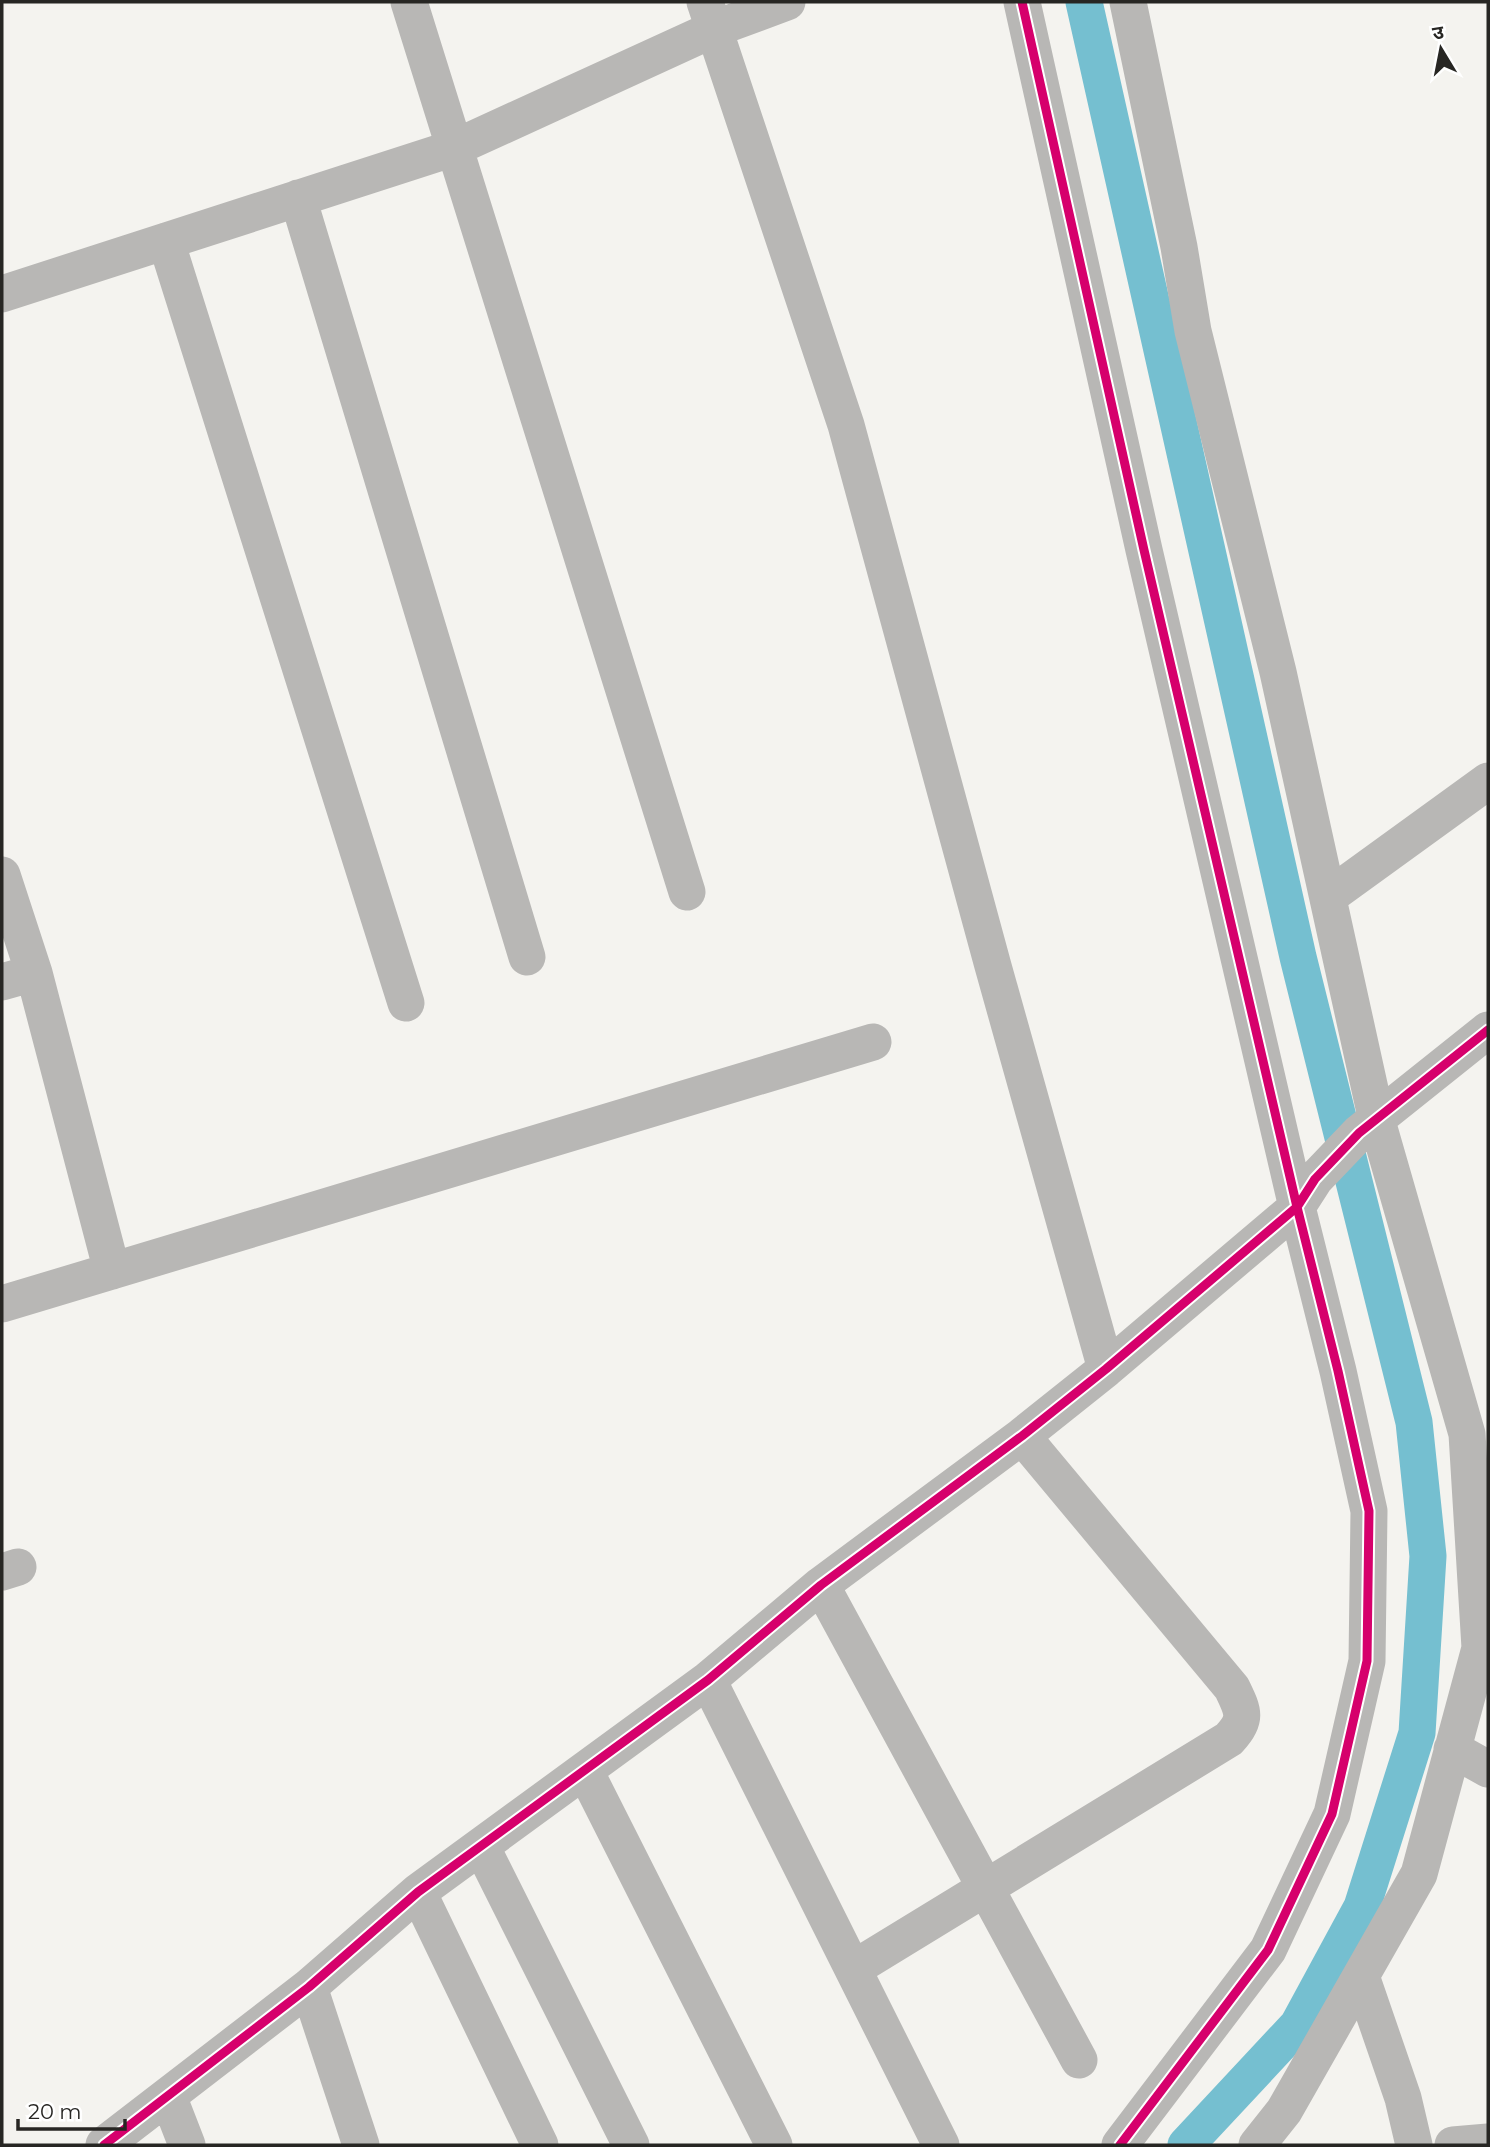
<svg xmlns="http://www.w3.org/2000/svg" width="1490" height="2147" viewBox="0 0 1490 2147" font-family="Montserrat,'Noto Sans Devanagari',sans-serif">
  <rect width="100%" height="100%" fill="#f4f3ef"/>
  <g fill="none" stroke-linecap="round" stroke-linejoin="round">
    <path stroke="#75bfd0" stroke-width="37" d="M1084,2L1298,957L1414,1422L1428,1556L1417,1733L1362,1907L1298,2025L1186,2145"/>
    <path stroke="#b8b7b5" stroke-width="37" d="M409,2L687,892
      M705,2L846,425L993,966L1106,1369
      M1022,2L1144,550L1297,1207L1338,1371L1369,1511L1367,1661L1332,1814L1268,1950L1120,2145
      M1128,2L1179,247L1193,331L1278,672L1377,1121L1467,1434L1480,1648L1419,1874L1284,2111L1257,2145
      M298,198L527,957
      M166,241L406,1003
      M2,294L454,148L714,29L787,2
      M2,875L34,973L112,1271
      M1328,897L1488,781
      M2,982L34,973
      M2,1304L873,1042
      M2,1572L18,1567
      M821,1585L1079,2060
      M708,1680L941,2145
      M1452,1749L1488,1769
      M585,1771L774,2145
      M481,1846L631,2145
      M418,1892L540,2145
      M853,1969L1229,1739C1248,1719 1243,1711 1232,1688L1022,1436
      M1361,1976L1403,2098L1414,2145
      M309,1987L361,2145
      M168,2096L187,2145
      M104,2145L309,1987L418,1892L708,1680L821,1585L1022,1436L1106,1369L1297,1207L1315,1179L1359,1133L1488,1030
      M1453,2145L1488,2142"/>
    <defs>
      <path id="cycleway" d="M1022,2L1144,550L1297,1207L1338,1371L1369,1511L1367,1661L1332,1814L1268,1950L1120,2145
        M104,2145L309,1987L418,1892L708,1680L821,1585L1022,1436L1106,1369L1297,1207L1315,1179L1359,1133L1488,1030"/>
    </defs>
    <use href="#cycleway" stroke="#fff" stroke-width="13"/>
    <use href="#cycleway" stroke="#d6006c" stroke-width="9"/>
  </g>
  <rect width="1490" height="2147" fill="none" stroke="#272623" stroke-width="7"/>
  <g transform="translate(1441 49) rotate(350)" stroke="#ffffff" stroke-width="5" paint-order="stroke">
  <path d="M0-5L12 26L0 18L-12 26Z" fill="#272623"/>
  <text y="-10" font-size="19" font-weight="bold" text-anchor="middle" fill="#272623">उ</text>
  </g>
  <path d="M18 2119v10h107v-10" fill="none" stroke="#272623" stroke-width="3.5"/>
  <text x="28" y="2119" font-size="21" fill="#272623" stroke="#ffffff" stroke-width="5" paint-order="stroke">20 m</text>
</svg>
